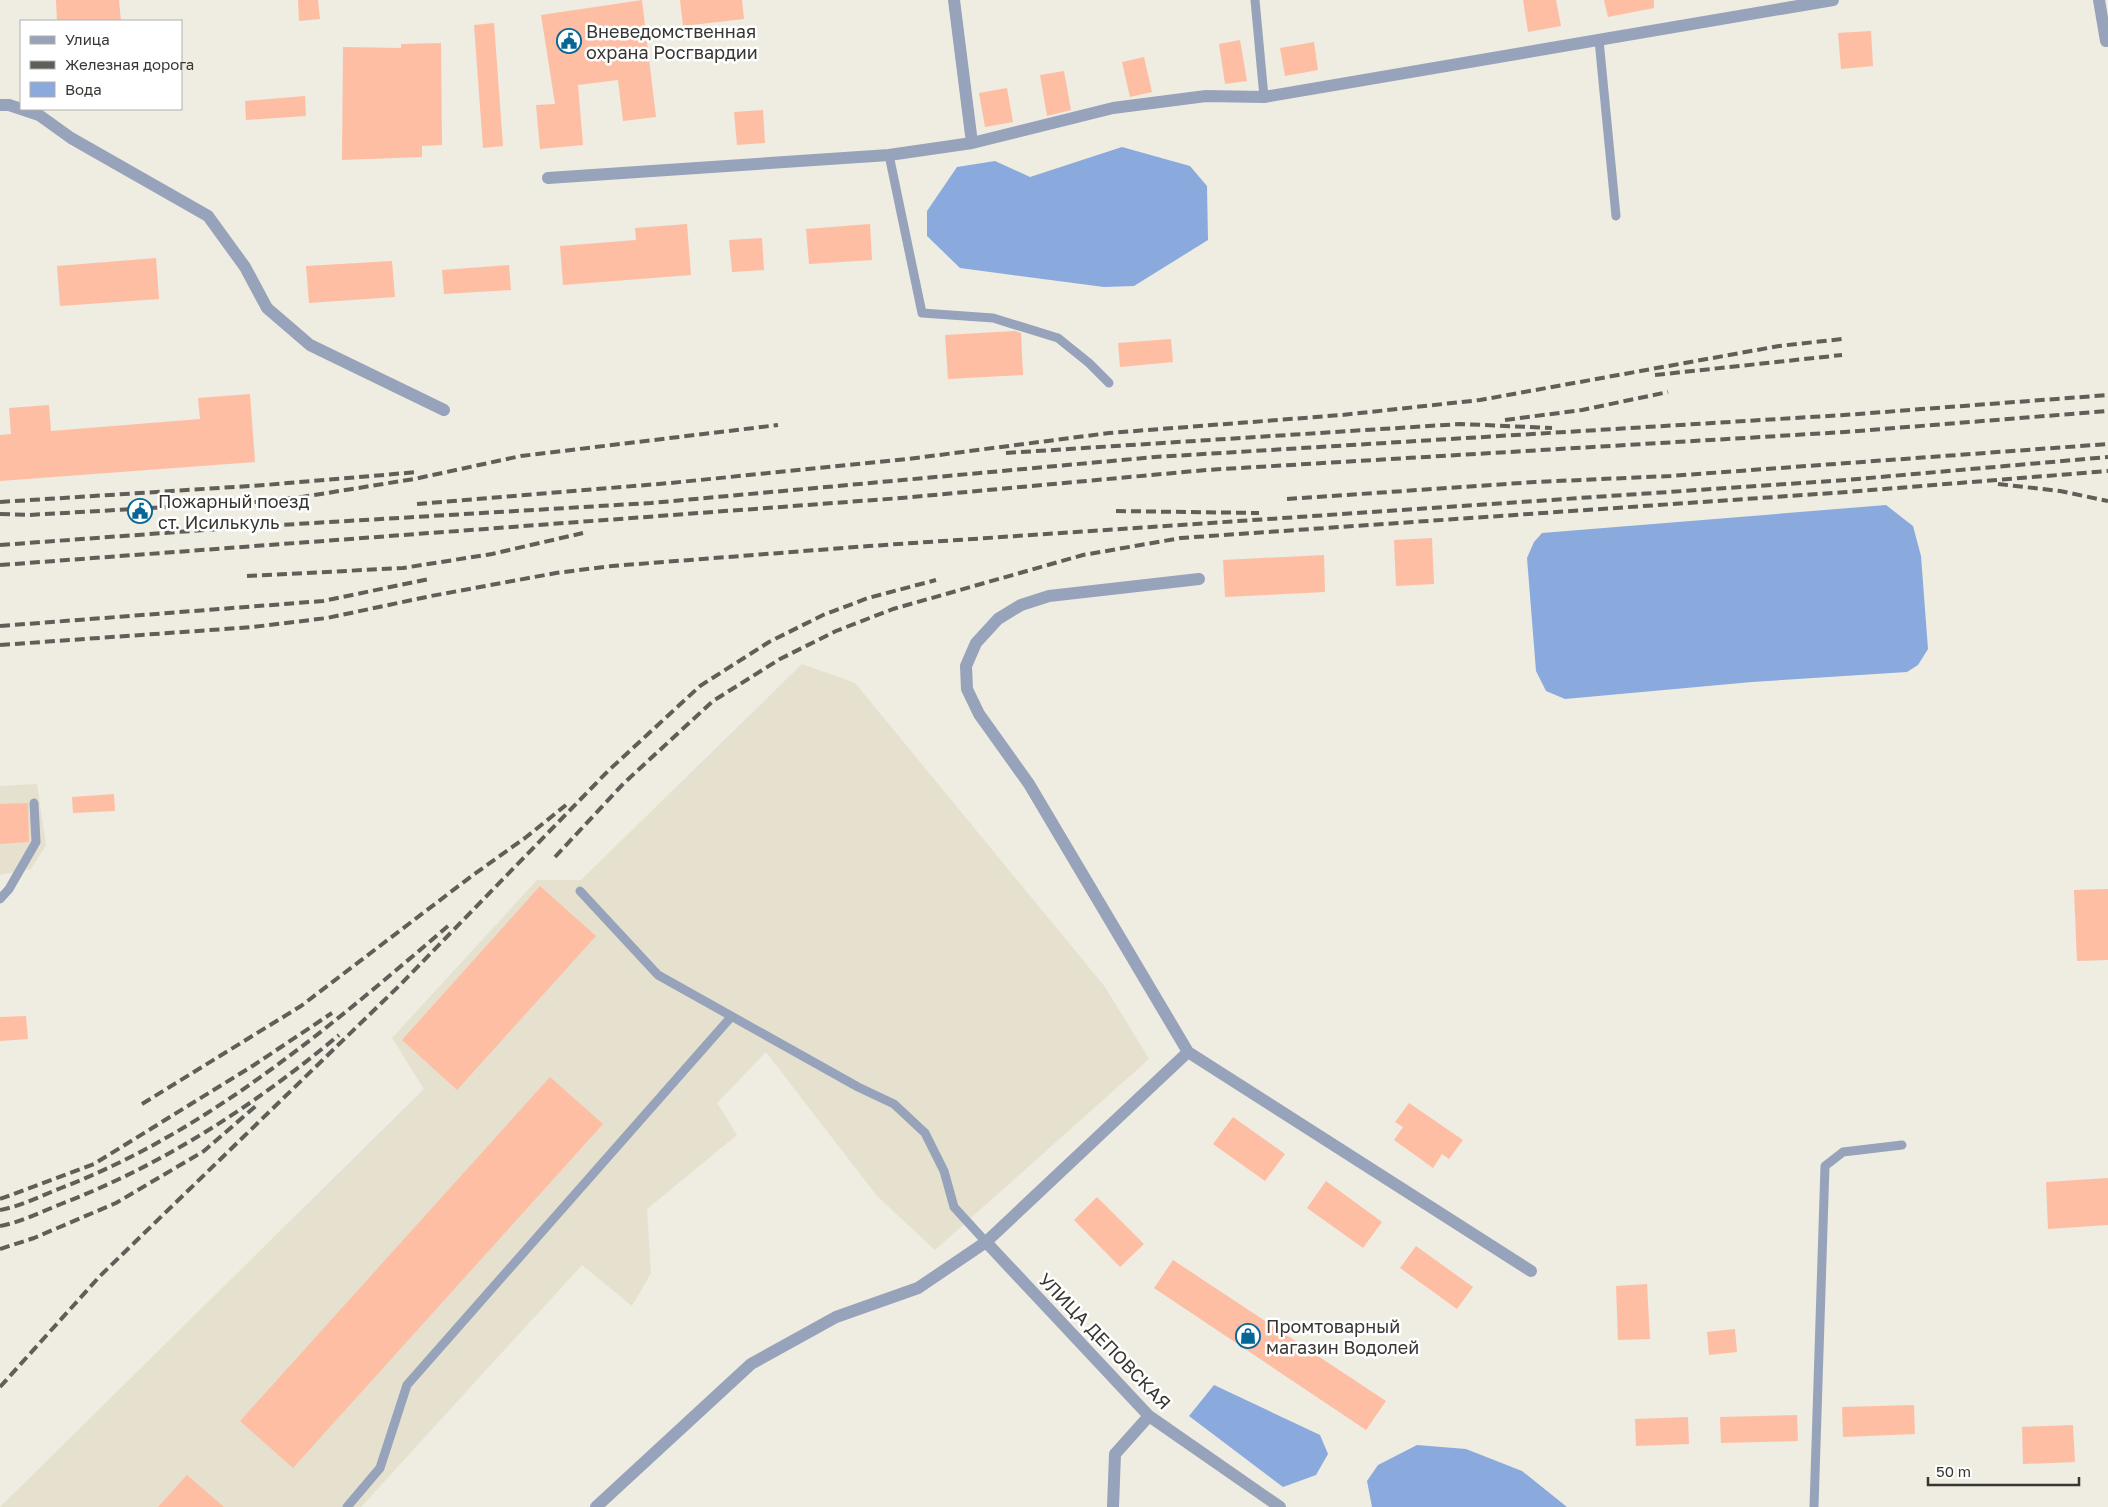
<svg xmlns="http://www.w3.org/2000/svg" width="2108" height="1507" viewBox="0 0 2108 1507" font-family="'Golos Text',sans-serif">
  <rect width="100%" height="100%" fill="#efece1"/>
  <path fill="#e5e1ce" d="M802,664L855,683L1105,987L1149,1059L935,1250L877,1196L766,1052L717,1103L737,1135L647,1209L651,1273L632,1306L582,1265L361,1507H0L424,1089L392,1038L537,880H581Z
    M37,784L46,845L31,869L0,875V786Z"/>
  <path fill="#8aaadd" d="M1122,147L1190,166L1207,186L1208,240L1134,286L1104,287L960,268L927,236V211L957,167L995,161L1030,177Z
    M1886,505L1913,526L1921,556L1928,649L1918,665L1907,672L1752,682L1565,699L1546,691L1536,671L1527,558L1534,542L1542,533Z
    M1214,1385L1320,1435L1328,1454L1316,1475L1283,1487L1189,1416Z
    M1417,1445L1466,1449L1522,1471L1567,1507H1372L1367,1481L1378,1465Z"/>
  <path fill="#febea4" d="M56,0H119L121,21H57Z
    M298,0H318L320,19L299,21Z
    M642,0L656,117L623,121L618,80L578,85L583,145L540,149L536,105L555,104L541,15Z
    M680,0H742L744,19L683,26Z
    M1523,0H1556L1561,26L1528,32Z
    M1604,0H1654V8L1608,17Z
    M494,23L503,146L483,148L474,25Z
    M1871,31L1873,66L1841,69L1838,33Z
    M1240,40L1247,81L1225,84L1219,44Z
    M1314,42L1318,70L1285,76L1280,48Z
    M441,43L442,145L422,146V157L342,160L343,47L401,48V44Z
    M1144,57L1152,92L1130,97L1122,62Z
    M1064,71L1071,110L1047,116L1040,75Z
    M1007,88L1013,122L985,127L979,93Z
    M305,96L306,116L246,120L245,101Z
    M763,110L765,143L737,145L734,112Z
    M687,224L691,275L563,285L560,246L636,240L635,228Z
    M870,224L872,260L809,264L806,229Z
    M762,238L764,270L732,272L729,240Z
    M156,258L159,299L60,306L57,266Z
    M392,261L395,297L309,303L306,266Z
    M509,265L511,290L444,294L442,270Z
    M1015,331L1021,333L1023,375L948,379L945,335Z
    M1171,339L1173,362L1120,367L1118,343Z
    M250,394L255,462L0,481V435L11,434L9,408L49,405L51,431L200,419L198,398Z
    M1432,538L1434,584L1396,586L1394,540Z
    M1324,555L1325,592L1225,597L1223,560Z
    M114,794L115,811L73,813L72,797Z
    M28,803L29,842L0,844V804Z
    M540,886L596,936L457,1090L402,1040Z
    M2108,889V960L2077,961L2074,890Z
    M26,1016L28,1039L0,1041V1017Z
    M550,1077L603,1124L293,1468L240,1421Z
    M1409,1103L1463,1140L1449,1159L1442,1154L1433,1168L1394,1140L1403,1127L1395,1122Z
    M1233,1117L1285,1154L1265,1181L1213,1144Z
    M2108,1178V1225L2048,1229L2046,1182Z
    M1326,1181L1382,1222L1363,1248L1307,1208Z
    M1097,1197L1144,1244L1120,1267L1074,1220Z
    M1416,1246L1473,1287L1457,1309L1400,1268Z
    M1173,1260L1386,1401L1366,1430L1154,1288Z
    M1647,1284L1650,1339L1618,1340L1616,1286Z
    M1735,1329L1737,1352L1709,1355L1707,1332Z
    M1914,1405L1915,1434L1843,1437L1842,1407Z
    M1797,1415L1798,1441L1721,1443L1720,1417Z
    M1688,1417L1689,1444L1636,1446L1635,1419Z
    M2073,1425L2075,1462L2023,1464L2022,1427Z
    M187,1475L224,1507H158Z"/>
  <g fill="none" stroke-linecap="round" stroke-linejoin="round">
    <path stroke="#97a3bb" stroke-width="9" d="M1255,0L1264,97
      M1599,40L1616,216
      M889,155L922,313L993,318L1058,338L1089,363L1109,383
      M580,891L658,975L858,1087L894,1104L925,1133L944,1171L954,1207L986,1242
      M0,899L9,889L36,842L34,803
      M347,1507L380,1468L407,1385L731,1017
      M1814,1507L1825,1166L1843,1152L1902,1145"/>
    <path stroke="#97a3bb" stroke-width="12" d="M954,0L972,143
      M2099,0L2106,41
      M0,105H9L39,115L71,138L208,216L245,267L267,308L310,345L444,410
      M548,178L889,155L972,143L1113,108L1206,96L1264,97L1833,0
      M1199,579L1049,596L1021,605L998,619L976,643L966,666L967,689L979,714L1029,784L1188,1052L1531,1271
      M986,1242L1149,1416L1280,1507
      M596,1507L751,1364L836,1317L918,1288L986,1242L1188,1052
      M1113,1507L1115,1454L1149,1416"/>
    <path stroke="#5f5e58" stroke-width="4" stroke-dasharray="10 5" stroke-linecap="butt" d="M1655,375L1842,355
      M1505,420L1582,410L1668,392
      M1006,453L1460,424L1552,428
      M1998,484L2060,491L2108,501
      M1287,499L1535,482L1670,476L2108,444
      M0,502L265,485L418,472
      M417,504L670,483L908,459L1109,433L1342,415L1480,400L1779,346L1842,339
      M1116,511L1259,513
      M0,514L29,515L255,502L302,497L414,479L521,456L778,425
      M0,545L246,527L651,503L1155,457L1844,415L2108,395
      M0,565L901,498L1206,470L1845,432L2108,411
      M247,576L403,568L492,554L583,533
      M0,626L323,601L429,579
      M0,645L253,627L327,618L431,596L556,573L612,566L869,546L1846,480L2108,457
      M555,857L624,783L713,701L780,659L836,631L893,609L1083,555L1181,538L1847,492L2108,471
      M142,1104L301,1006L473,875L525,838L566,805
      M0,1199L94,1164L254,1065L332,1013
      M0,1210C21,1206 41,1196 61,1188C207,1132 330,1027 448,926
      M0,1226C21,1222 41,1212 61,1204C163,1165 255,1105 339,1035
      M0,1249L34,1238L116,1203L204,1151L257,1105
      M0,1387L100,1276L401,984L608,771L700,686L769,642L823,615L868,598L936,580"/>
  </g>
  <defs>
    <symbol id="civic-ring" viewBox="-11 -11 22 22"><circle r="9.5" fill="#fff" stroke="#066796" stroke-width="1.5"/><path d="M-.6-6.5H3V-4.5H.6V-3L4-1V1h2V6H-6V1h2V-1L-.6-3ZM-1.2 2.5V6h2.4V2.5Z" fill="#066796"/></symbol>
    <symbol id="shop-ring" viewBox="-11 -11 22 22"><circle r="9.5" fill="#fff" stroke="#066796" stroke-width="1.5"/><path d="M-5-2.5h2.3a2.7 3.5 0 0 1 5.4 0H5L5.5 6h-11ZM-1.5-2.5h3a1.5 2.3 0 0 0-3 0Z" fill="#066796"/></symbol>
  </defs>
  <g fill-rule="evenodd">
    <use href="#civic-ring" x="555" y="27" width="28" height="28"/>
    <use href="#civic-ring" x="126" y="497" width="28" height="28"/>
    <use href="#shop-ring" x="1234" y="1322" width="28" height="28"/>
  </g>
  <g text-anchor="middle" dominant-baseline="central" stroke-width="5" stroke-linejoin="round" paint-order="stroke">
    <g font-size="18" fill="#373632" stroke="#fff" text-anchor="start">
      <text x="586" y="31">Вневедомственная<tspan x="586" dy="21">охрана Росгвардии</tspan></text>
      <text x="158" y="501">Пожарный поезд<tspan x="158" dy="21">ст. Исилькуль</tspan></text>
      <text x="1266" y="1326">Промтоварный<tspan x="1266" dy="21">магазин Водолей</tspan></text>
    </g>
    <g font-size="18" fill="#373632" stroke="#fff">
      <text transform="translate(1105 1341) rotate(46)">УЛИЦА ДЕПОВСКАЯ</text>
    </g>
  </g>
  <rect x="20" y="20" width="162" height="90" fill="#ffffff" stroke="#afafad"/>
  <rect x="30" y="36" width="25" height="8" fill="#97a3bb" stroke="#afafad"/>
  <text x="65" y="45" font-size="15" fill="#373632">Улица</text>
  <rect x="30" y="61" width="25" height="8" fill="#5f5e58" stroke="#afafad"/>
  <text x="65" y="70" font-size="15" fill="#373632">Железная дорога</text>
  <rect x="30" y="82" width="25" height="15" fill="#8aaadd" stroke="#afafad"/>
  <text x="65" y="95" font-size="15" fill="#373632">Вода</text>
  <path d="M1928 1477v8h151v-8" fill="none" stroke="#373632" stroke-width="2.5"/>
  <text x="1936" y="1477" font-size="15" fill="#373632" stroke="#ffffff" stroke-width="4" paint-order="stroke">50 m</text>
</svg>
